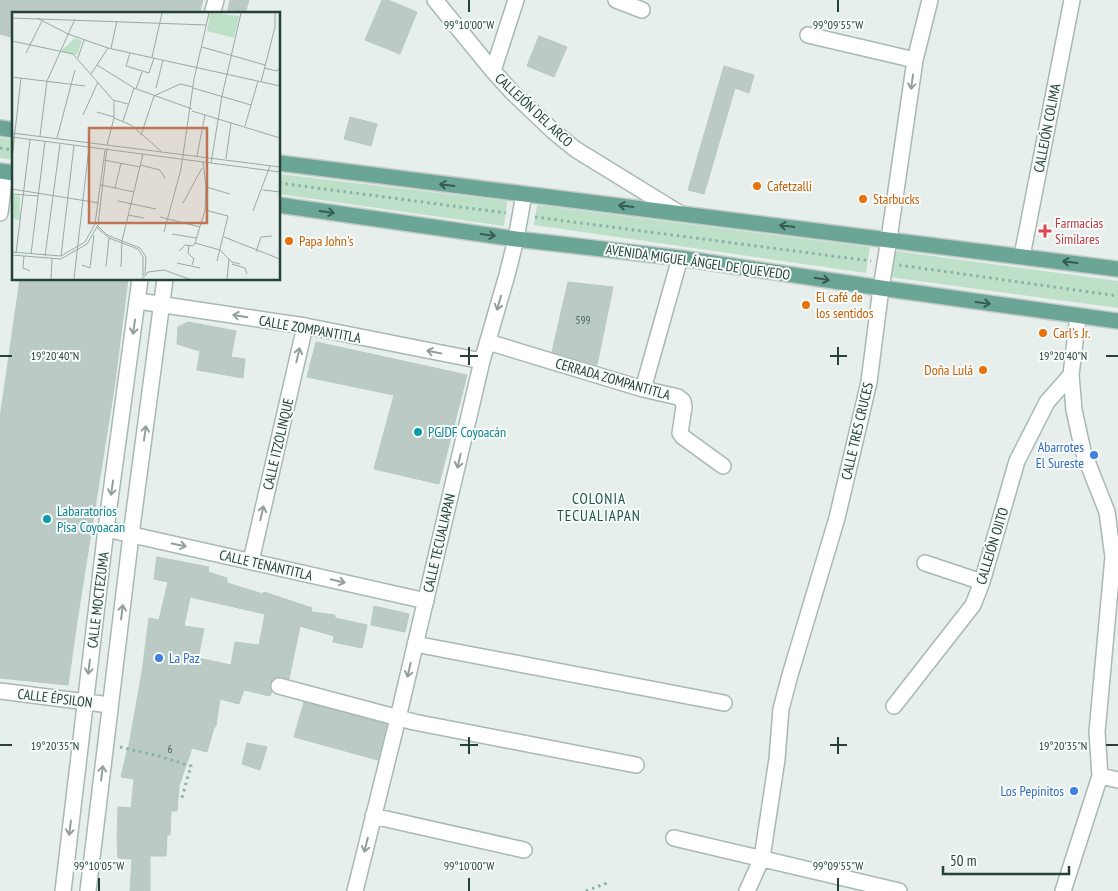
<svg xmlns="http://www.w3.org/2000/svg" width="1118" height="891" viewBox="0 0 1118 891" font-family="'PT Sans Narrow',sans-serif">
  <rect width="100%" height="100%" fill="#e6efeb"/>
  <path fill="#bfe0c8" d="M0,138L14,140V160L0,158Z
    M279,174L507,201L504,226L279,194Z
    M537,205L870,247L866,273L534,225Z
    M895,251L1118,281V308L889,277Z"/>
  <path fill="#bbcac4" stroke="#b8c9c2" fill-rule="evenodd" d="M0,0H203L199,14H14V38L0,34Z
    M230,0H249L245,14H227Z
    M382,0H388L417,12L400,54L365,40Z
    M539,36L567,47L554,77L527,66Z
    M724,66L754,75L749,93L735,88L704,194L688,190Z
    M350,117L377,124L371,146L344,139Z
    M20,279H128L114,389L77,621L68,685L0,678V418Z
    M568,282L613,287L597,365L552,352Z
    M188,322L236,331L231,357L245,359L243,378L197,370L200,351L177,344L178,327Z
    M316,342L467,375L439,484L374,469L394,395L307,377Z
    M157,557L209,567L208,572L227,578V583L263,594L264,592L312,608L311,612L335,615V618L367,625L362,648L333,642L334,636L300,626L289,679L277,677L273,679L270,684L272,691L270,696L244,690L239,704L220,699L216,726L214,728L207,752L192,748L179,786L177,811H171L170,835H167L166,856H150V891H130L132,859L118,858L117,839L118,807L131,808L134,779L121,777L127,751H128L142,672L149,618L159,620L168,582L154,579ZM190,597L265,614L259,645L235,642L231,665L198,658L204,629L184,626Z
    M374,606L409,614L405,632L371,625Z
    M304,702L387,724L378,760L294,737Z
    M247,743L267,747L260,770L242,764Z"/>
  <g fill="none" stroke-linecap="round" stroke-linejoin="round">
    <defs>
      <path id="minor" d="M435,0L493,71L512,92L553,131L575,149L679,213
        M616,0L642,10
        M212,14L216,0
        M808,35L915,60
        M493,71L516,0
        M0,213L5,172
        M1022,256L1072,0
        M138,301L305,326L482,361
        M488,342L643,389L678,397L683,401L684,407L680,433L683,437L723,466
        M643,389L680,258
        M106,529L426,601
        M251,561L305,326
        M925,563L982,582
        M415,644L724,703
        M279,686L414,722L636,765
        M0,691L110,705
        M894,706L973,605L982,582L1017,461L1047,402L1071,375
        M1100,776L1118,780
        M373,816L524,850
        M674,838L899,891
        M63,891L106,529L140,279
        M88,891L131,535L165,279
        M355,891L398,718L482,361L507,275L516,239L524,194
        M747,891L762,858L777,759L781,709L790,675L837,518L869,382L881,288L889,239L915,60L930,0
        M1063,891L1100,776L1097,732L1113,557L1107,512L1083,451L1074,410L1071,375L1078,316"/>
      <path id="major" d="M0,128L14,130
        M279,163L1118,269
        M0,171L14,173
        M279,205L516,239L680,258L881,288L1118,321"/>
    </defs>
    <use href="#minor" stroke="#a8b8b2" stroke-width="18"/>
    <use href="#major" stroke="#c2cac8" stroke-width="18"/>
    <path stroke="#86b3a5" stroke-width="3" stroke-dasharray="2.5 4" stroke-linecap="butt" d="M0,148L14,150
      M279,183L506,213
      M535,217L871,261
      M899,265L1118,296
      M120,747L159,756L191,766L181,801
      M586,891L607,883"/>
    <use href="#minor" stroke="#fff" stroke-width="15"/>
    <use href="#major" stroke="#6aa596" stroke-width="15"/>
  </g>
  <defs><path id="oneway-shaft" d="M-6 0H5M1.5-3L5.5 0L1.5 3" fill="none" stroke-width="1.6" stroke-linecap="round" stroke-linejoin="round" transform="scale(1.25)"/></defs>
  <g stroke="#92a09c">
    <use href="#oneway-shaft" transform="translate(912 82) rotate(98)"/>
    <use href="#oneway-shaft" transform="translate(499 303) rotate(106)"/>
    <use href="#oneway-shaft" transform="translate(240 316) rotate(-171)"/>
    <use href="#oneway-shaft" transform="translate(134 327) rotate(98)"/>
    <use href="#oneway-shaft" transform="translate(434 352) rotate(-169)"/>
    <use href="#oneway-shaft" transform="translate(298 355) rotate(-77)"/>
    <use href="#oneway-shaft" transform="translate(145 433) rotate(-82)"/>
    <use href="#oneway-shaft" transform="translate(459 461) rotate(103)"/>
    <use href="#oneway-shaft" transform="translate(112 488) rotate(98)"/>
    <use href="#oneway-shaft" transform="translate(262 513) rotate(-77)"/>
    <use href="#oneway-shaft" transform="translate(179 545) rotate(12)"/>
    <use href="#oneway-shaft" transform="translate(338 581) rotate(13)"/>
    <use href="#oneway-shaft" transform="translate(122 612) rotate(-83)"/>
    <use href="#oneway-shaft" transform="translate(89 667) rotate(97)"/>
    <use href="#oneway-shaft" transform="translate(409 670) rotate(103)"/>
    <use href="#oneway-shaft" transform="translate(102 773) rotate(-83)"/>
    <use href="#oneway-shaft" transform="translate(70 828) rotate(97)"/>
    <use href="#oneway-shaft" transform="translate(366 845) rotate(104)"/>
  </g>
  <g stroke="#365b51">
    <use href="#oneway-shaft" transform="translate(447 185) rotate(-173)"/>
    <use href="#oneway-shaft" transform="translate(626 206) rotate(-173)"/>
    <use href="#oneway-shaft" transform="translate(327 212) rotate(8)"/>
    <use href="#oneway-shaft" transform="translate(787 226) rotate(-173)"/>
    <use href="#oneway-shaft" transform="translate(488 235) rotate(8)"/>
    <use href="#oneway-shaft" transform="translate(1070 262) rotate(-173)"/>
    <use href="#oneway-shaft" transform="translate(822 279) rotate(9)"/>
    <use href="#oneway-shaft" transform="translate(983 303) rotate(8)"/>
  </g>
  <path fill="none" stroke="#24423a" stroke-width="2" d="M469,0V12M838,0V12M469,347V365M838,347V365M0,356H12M460,356H478M830,356H847M1106,356H1118M469,737V754M838,737V754M0,745H12M460,745H478M830,745H847M1106,745H1118M99,878V891M469,878V891M838,878V891"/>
  <g fill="#e8710a" stroke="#f7fbf9" stroke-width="2">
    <circle cx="757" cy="186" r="5"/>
    <circle cx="863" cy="199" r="5"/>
    <circle cx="289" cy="241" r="5"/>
    <circle cx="806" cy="305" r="5"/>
    <circle cx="1043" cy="333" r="5"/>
    <circle cx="983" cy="370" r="5"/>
  </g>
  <path fill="#e0444e" stroke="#f7fbf9" stroke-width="2" d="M1042.5 223.5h5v5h5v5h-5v5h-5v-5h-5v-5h5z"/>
  <g fill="#0f9aa8" stroke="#f7fbf9" stroke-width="2">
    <circle cx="418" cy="432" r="5"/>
    <circle cx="47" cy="519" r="5"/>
  </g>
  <g fill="#3f7fe0" stroke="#f7fbf9" stroke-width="2">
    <circle cx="1094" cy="455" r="5"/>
    <circle cx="159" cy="658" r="5"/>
    <circle cx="1074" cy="791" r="5"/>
  </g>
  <g text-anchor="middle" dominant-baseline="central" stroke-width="4" stroke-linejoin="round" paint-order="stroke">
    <g font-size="11" fill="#4a645c">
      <text x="583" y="320">599</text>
      <text x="170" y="749">6</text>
    </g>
    <g font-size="14" fill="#24423a" stroke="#f7fbf9">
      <text transform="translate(534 110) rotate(43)">CALLEJÓN DEL ARCO</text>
      <text transform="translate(1047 128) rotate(-79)">CALLEJÓN COLIMA</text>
      <text transform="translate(698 262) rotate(8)">AVENIDA MIGUEL ÁNGEL DE QUEVEDO</text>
      <text transform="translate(310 329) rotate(10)">CALLE ZOMPANTITLA</text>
      <text transform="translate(613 379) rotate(16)">CERRADA ZOMPANTITLA</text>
      <text transform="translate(857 431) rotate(-77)">CALLE TRES CRUCES</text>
      <text transform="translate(278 444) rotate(-77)">CALLE ITZOLINQUE</text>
      <text transform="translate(439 543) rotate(-77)">CALLE TECUALIAPAN</text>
      <text transform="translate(992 546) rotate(-73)">CALLEJÓN OJITO</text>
      <text transform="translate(266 565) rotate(13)">CALLE TENANTITLA</text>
      <text transform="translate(98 600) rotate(-83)">CALLE MOCTEZUMA</text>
      <text transform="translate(55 698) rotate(7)">CALLE ÉPSILON</text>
    </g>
    <g font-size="14" fill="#c56008" stroke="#f7fbf9" text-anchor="start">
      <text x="767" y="186">Cafetzalli</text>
      <text x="873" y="199">Starbucks</text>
      <text x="299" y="241">Papa John's</text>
      <text x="816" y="297">El café de<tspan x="816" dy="16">los sentidos</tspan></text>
      <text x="1053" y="333">Carl's Jr.</text>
      <text x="973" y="370" text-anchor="end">Doña Lulá</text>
    </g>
    <g font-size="14" fill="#be3a42" stroke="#f7fbf9" text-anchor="start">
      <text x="1055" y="223">Farmacias<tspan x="1055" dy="16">Similares</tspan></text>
    </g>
    <g font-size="14" fill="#0d838f" stroke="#f7fbf9" text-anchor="start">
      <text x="428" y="432">PGJDF Coyoacán</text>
      <text x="57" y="511">Labaratorios<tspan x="57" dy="16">Pisa Coyoacan</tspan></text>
    </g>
    <g font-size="14" fill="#366cbe" stroke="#f7fbf9" text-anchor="end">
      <text x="1084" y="447">Abarrotes<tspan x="1084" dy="16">El Sureste</tspan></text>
      <text x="169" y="658" text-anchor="start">La Paz</text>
      <text x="1064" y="791">Los Pepinitos</text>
    </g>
    <g font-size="15" letter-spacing="1" fill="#1f5548" stroke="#f7fbf9">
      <text x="599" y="498">COLONIA<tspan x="599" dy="17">TECUALIAPAN</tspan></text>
    </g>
  </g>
  <g transform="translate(12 12)">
    <rect width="268" height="268" fill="#e6efeb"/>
    <path d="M198,1L227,4L222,26L195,19ZM63,26L70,29L65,43L49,39ZM0,183L8,184V208L0,207Z" fill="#bfe0c8"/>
    <path fill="none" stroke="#98aaa4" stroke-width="1" d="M0,6L194,13M25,6L56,22L96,36L268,74M0,29L61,42L101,88L116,92M190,35L253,53M99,36L105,9M14,41L30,9M118,41L114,54L137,61L142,46M140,45L150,1M66,46L72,28M85,53L122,76L180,97M252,56L265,59L268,55M79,62L96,36M0,65L73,74M249,70L263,15V1M144,76L151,48M181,76L239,93M124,77L130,60M142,84L168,72L181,75M180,99L268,126M85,100L102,105M71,103L86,70M102,106L119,113L149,139M111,109L122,76M233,114L246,69M0,121L268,155M129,123L142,84M28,124L35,69L63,7M0,125L268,160M45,126L63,58M95,133L102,106V89M185,144L193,103M0,146L9,66M214,147L219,111M92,148L128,155M199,151L210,84L229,1M128,153L148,158L153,166M89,173L122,180M194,175L218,182M103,176L109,151M0,177L87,191M251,178L268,180M0,182L26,184M106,189L144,197M171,191L190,156M193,198L216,204L205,249M241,199L258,154M116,203L132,206M148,205L188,215M86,214L95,223L128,236L134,245L133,262M84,215L97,226L126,237L131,245V264M152,220L169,157L182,67L197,1M160,222L184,226M212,225L268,247M183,231L193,198L194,175L191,150M183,231L208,238L220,250L228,252M177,233L176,241L182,247L180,253M167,239L173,233L181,234L183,231M0,240L49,244L73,230L83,212L93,138M244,240L249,225L260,224M4,241L18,128M19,242L33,129M0,243L49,247L75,232L86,213L95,136M12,244L11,256L18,259M33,244L48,132M49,244L62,133M165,251L188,256M220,252L233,256L235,262M70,253L78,256L82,223M94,255L97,226M109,255L110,229L131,142M39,267L40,247M62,267L77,135M130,267L136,260L152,258L177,267M215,267L217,247"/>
    <path fill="#c07456" fill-opacity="0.15" stroke="#c07456" stroke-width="2.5" d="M77,116H195V211H77Z"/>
    <rect width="268" height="268" fill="none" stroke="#24423a" stroke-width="2.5"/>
  </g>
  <g font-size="12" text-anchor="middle" fill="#24423a" stroke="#f7fbf9" stroke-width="4" stroke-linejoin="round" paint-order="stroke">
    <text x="469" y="29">99°10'00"W</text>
    <text x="838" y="29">99°09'55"W</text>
    <text x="55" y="360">19°20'40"N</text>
    <text x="1063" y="360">19°20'40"N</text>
    <text x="55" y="750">19°20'35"N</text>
    <text x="1063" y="750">19°20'35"N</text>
    <text x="99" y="870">99°10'05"W</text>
    <text x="469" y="870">99°10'00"W</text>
    <text x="838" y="870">99°09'55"W</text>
  </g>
  <path d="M943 866v8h126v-8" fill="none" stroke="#24423a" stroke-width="2.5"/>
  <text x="950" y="866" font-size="15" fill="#24423a" stroke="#f7fbf9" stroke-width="4" paint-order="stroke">50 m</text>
</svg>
